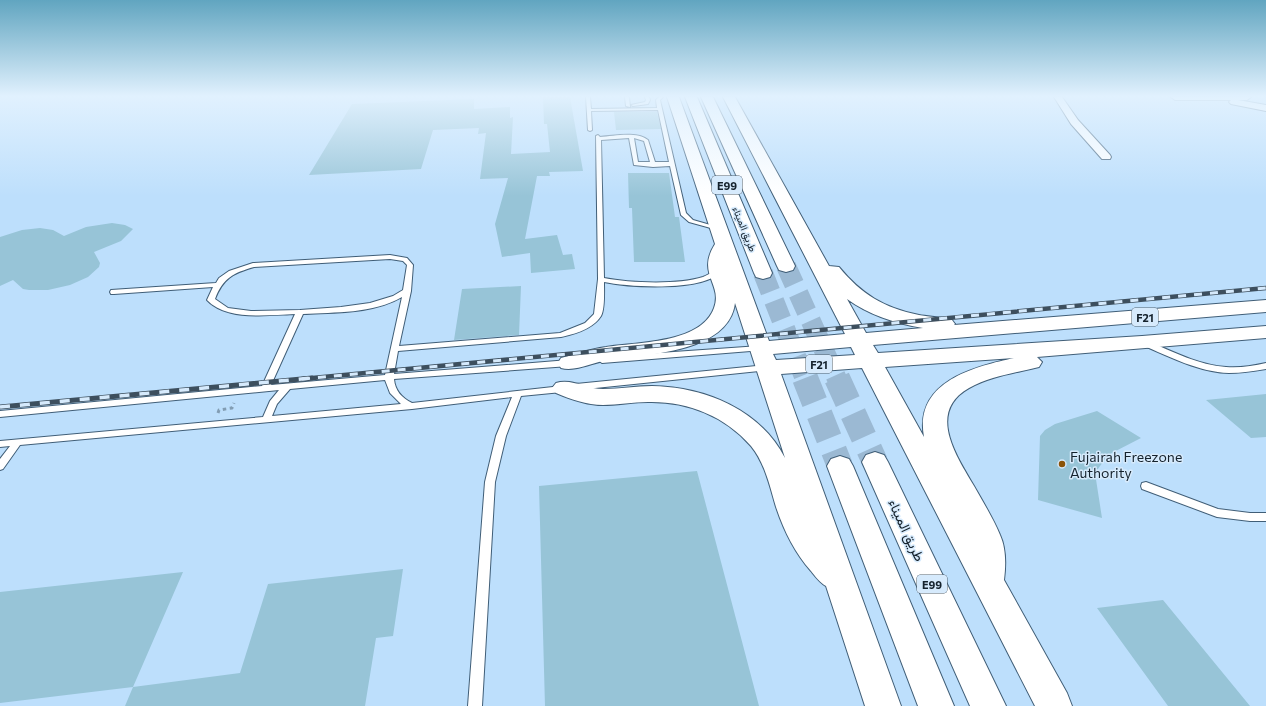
<svg xmlns="http://www.w3.org/2000/svg" width="1266" height="706" viewBox="0 0 1266 706" font-family="Commissioner,Vazirmatn,sans-serif">
  <rect width="100%" height="100%" fill="#bddffc"/>
  <path fill="#97c4d7" d="M543,97H570L583,171L549,172L550,176H537L525,239L557,235L563,255L572,254L575,269L531,273L530,253L502,257L495,224L508,178L480,179L486,133L478,134L479,128L433,130L421,169L309,175L352,104L474,99V109L510,107V118L513,117L511,154L550,152L547,124H544Z
    M614,112H657L661,129L616,130Z
    M628,173H669L675,217H679L685,262H634L632,208H629Z
    M112,223L125,225L133,229L121,241L94,252L100,263L99,267L88,277L70,285L48,290H29L23,289L13,280L0,286V237L22,230L40,228L53,230L64,236L86,227Z
    M521,286L519,335L454,340L462,289Z
    M1266,394V437L1251,438L1206,400Z
    M1097,411L1141,438L1108,455L1095,473L1102,518L1038,500L1040,436L1045,430L1055,424Z
    M697,471L759,706H545L539,486Z
    M403,569L393,636L376,638L365,706H125L133,687L240,673L268,584Z
    M183,572L133,687L0,703V592Z
    M1163,600L1250,706H1168L1097,608Z"/>
  <g fill="none" stroke-linecap="round" stroke-linejoin="round">
    <path stroke="#9bb9d3" stroke-width="20" stroke-dasharray="20 10" stroke-linecap="butt" d="M786,266L837,379
      M763,273L805,379"/>
    <path stroke="#9bb9d3" stroke-width="26" stroke-dasharray="26 13" stroke-linecap="butt" d="M805,378L840,466
      M837,378L875,462"/>
    <defs>
      <path id="lane" d="M586,97H590L591,109L657,108L656,100L659,97H663L660,100L686,213L693,220L721,228L718,230L689,222L681,215L670,166L653,167L634,165L629,138L601,140L604,278C630,283 678,285 703,277C708,275 712,272 717,270L720,272C702,292 629,287 604,282C604,290 605,309 601,316C593,329 575,334 561,337L398,351L394,374L569,360L573,363L569,366L394,379C395,391 402,398 412,403L562,386L566,389L562,392L521,396L506,436L495,482L482,706H468L485,482L496,436L512,397L412,409L20,445L3,469L0,470V459L10,446L0,447V441L263,417L270,401L279,390L0,417V411L262,386L295,314C268,315 227,321 207,300L213,287L114,294H111L110,292L111,290L216,283L219,278L229,271L253,263L390,255L407,258L413,265L411,291L399,346L560,333L585,323L594,314L598,279L596,136L598,135L600,137C614,136 637,131 648,140L655,162H669L658,110L591,111L592,130L590,131L588,130ZM634,138L644,141L650,162H638ZM390,259L403,261L407,265L403,290L393,296L370,303L341,307L300,310L251,311L228,308L215,299C223,278 233,273 254,267ZM402,297L385,375L271,385L303,314C335,312 373,314 402,297ZM385,380L390,393L401,404L272,416L277,404L290,389Z
        M625,97H629L630,107L626,106Z
        M645,97H649L650,100L648,104L633,106L631,105L645,102L646,100Z
        M1142,341H1148C1173,352 1199,365 1226,367C1240,368 1253,366 1266,363V369C1254,371 1242,373 1229,373C1199,372 1170,357 1142,345L1141,343Z
        M760,346L764,348L763,350L602,363L598,360L602,357Z
        M767,365L771,368L770,370L576,390L572,387L576,384Z
        M1146,482L1218,509L1250,513H1266V521H1250L1217,517L1142,489L1141,486L1142,483Z"/>
      <path id="street" d="M1054,97H1062L1078,120L1110,155L1111,157L1110,159H1102L1071,124Z
        M1171,97H1251L1247,100H1238L1266,105V111L1231,104L1229,102L1231,100H1175Z"/>
      <path id="highway" d="M667,97H679L769,341L845,334L723,97H735L829,266L839,267C861,294 884,308 919,315C930,317 941,317 952,320L955,324L954,325L1266,300V312L873,345L878,353L1142,336L1266,326V338L1037,357L1042,362L1039,367C1015,373 991,376 969,388C926,412 957,457 974,486C983,502 993,518 1000,535C1006,548 1006,565 1004,580L1067,693L1072,706H1035L862,368L781,374L901,706H865L826,586C820,583 815,576 811,571C795,553 784,531 776,507C770,487 765,463 751,446C725,416 687,401 648,402C633,402 618,405 603,405C587,405 570,399 556,393L552,388L556,383C571,378 587,389 603,389C620,389 636,386 652,386C706,387 760,410 785,458L735,303C729,353 646,354 609,360C593,362 576,372 561,368L558,363L561,358C576,354 591,349 606,347C636,342 701,344 714,308C723,284 696,274 715,244ZM847,299C869,315 897,324 923,328L866,333ZM851,347L855,355L776,360L773,354ZM1014,358C973,367 914,382 924,437L885,367Z
        M685,97H697L772,273L770,277L763,279L756,277L754,273Z
        M701,97H713L795,266L793,270L786,272L779,270L777,266Z
        M875,452L884,455L888,462L1006,706H970L862,462L866,455Z
        M840,456L849,459L853,466L954,706H918L827,466L831,459Z"/>
    </defs>
    <use href="#lane" stroke="#405e77" stroke-width="2"/>
    <use href="#street" stroke="#405e77" stroke-width="2"/>
    <use href="#highway" stroke="#405e77" stroke-width="2"/>
    <path stroke="#829db3" stroke-width="3" stroke-dasharray="3.5 3.5" stroke-linecap="butt" d="M218,413L219,410L232,408L234,403"/>
    <use href="#lane" fill="#fff" fill-rule="evenodd"/>
    <use href="#street" fill="#fff" fill-rule="evenodd"/>
    <use href="#highway" fill="#fff" fill-rule="evenodd"/>
    <defs>
      <path id="rail-far1" d="M302,379L1266,288"/>
      <path id="rail" d="M0,407L312,378"/>
    </defs>
    <use href="#rail-far1" stroke="#3d4f5e" stroke-width="4.5"/>
    <use href="#rail" stroke="#3d4f5e" stroke-width="5"/>
    <use href="#rail-far1" stroke="#d6eafc" stroke-width="3" stroke-dasharray="8" stroke-linecap="butt"/>
    <use href="#rail" stroke="#d6eafc" stroke-width="3.5" stroke-dasharray="10" stroke-linecap="butt"/>
  </g>
  <linearGradient id="sky" x2="0" y2="1"><stop stop-color="#61a5c0"/><stop offset="0.49" stop-color="#e1f1fe"/><stop offset="1" stop-color="#e1f1fe" stop-opacity="0"/></linearGradient>
  <rect width="1266" height="196" fill="url(#sky)"/>
  <circle fill="#8b5308" stroke="#d6eafc" stroke-width="1.5" cx="1062" cy="464" r="4"/>
  <g text-anchor="middle" dominant-baseline="central" stroke-width="3" stroke-linejoin="round" paint-order="stroke">
    <g font-size="10" fill="#15222d" stroke="#d6eafc">
      <text transform="translate(745 229) rotate(68)">طريق الميناء</text>
    </g>
    <g fill="#d6eafc" stroke="#4f5e6b" stroke-width="1">
      <rect x="712" y="176" width="30" height="18" rx="3"/>
      <rect x="1132" y="308" width="26" height="18" rx="3"/>
      <rect x="806" y="355" width="26" height="18" rx="3"/>
      <rect x="917" y="575" width="30" height="18" rx="3"/>
    </g>
    <g font-size="11" font-weight="bold" fill="#15222d">
      <text x="727" y="185">E99</text>
      <text x="1145" y="317">F21</text>
      <text x="819" y="364">F21</text>
      <text x="932" y="584">E99</text>
    </g>
    <g font-size="14" fill="#15222d" stroke="#d6eafc" text-anchor="start">
      <text x="1070" y="456">Fujairah Freezone<tspan x="1070" dy="16">Authority</tspan></text>
    </g>
    <g font-size="14" fill="#15222d" stroke="#d6eafc">
      <text transform="translate(907 530) rotate(65)">طريق الميناء</text>
    </g>
  </g>
</svg>
